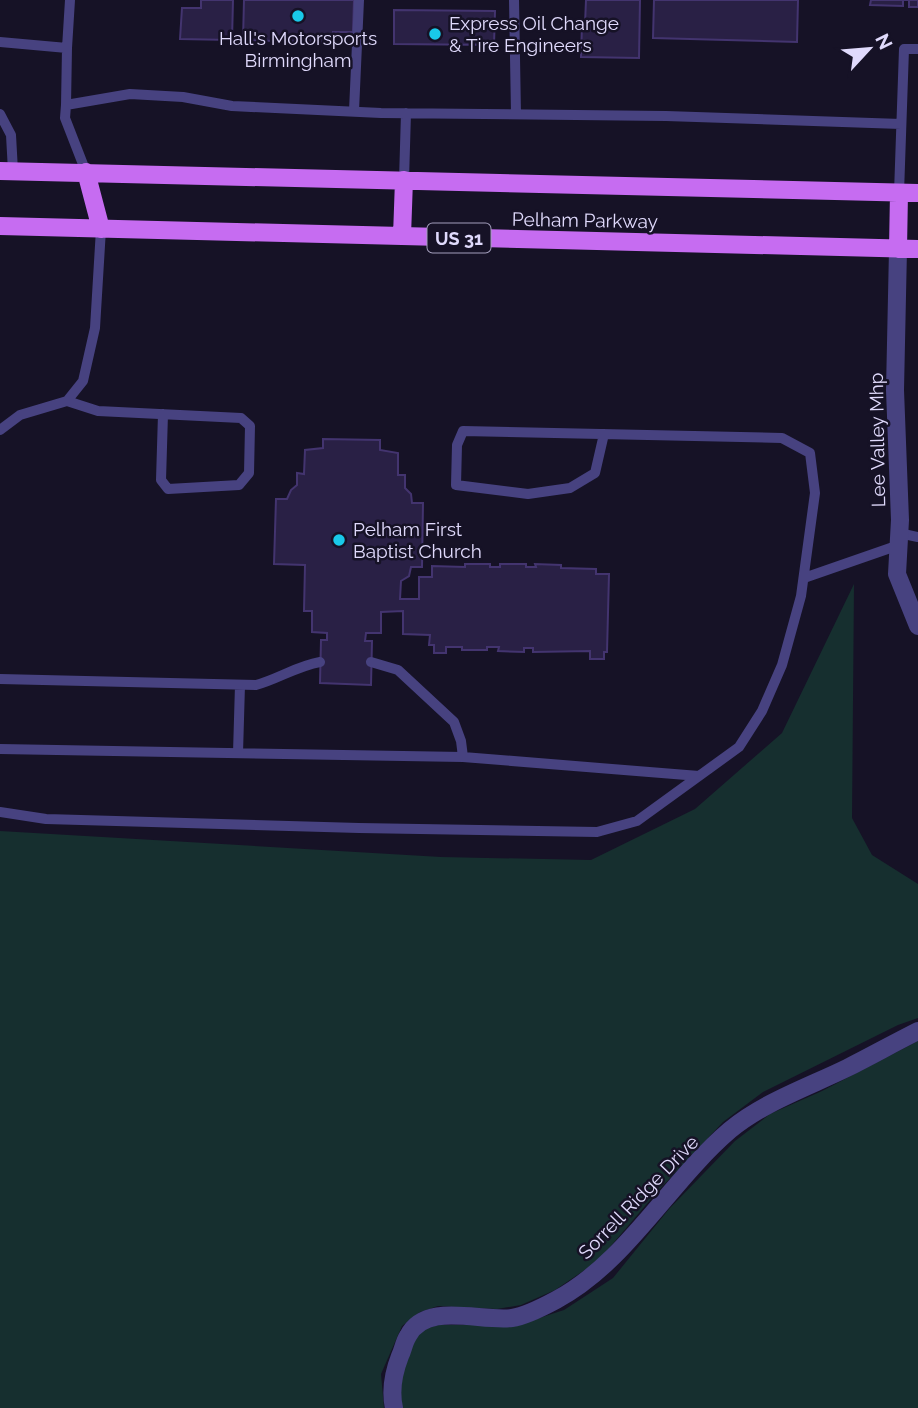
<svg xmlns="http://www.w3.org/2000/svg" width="918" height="1408" viewBox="0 0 918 1408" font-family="Raleway,sans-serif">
  <rect width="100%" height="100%" fill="#161226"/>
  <path fill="#162f2f" d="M854,584L852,818L872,855L918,884V1018L898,1025L763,1092L723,1122L657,1192L598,1261L555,1290L521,1305L497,1309L438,1306L420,1312L402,1326L381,1374L384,1408H0V831L441,857L591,860L695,809L782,733Z
    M918,1041V1408H402L399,1393L402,1370L413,1339L423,1329L439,1325H492L530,1321L564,1310L613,1278L669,1209L735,1141L770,1114L822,1091Z"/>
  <path fill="#292045" stroke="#43346f" stroke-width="2" d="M201,0H233L232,40L180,39L182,8H201Z
    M244,0H354L353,32H333V43L243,40Z
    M586,0H640L639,58L581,57L582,24H585Z
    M654,0H798L797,42L653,38Z
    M871,0H918V7H909V0H903V6L870,5Z
    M394,10L495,11L494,45L394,44Z
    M323,439L380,440V450L398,453V475H405V488L411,494L412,503H423L422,567H411L409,576L401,581L400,599H419V577H432V566L465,567V564H490V567H500V564H526V567H536L535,564L561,565V568L596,569V574H609L607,652H604V659H590V651L533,652V648H524V652L498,651L499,647H487V650H462V647H446V653H434V645H429L430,635L403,634V611L381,612V633H366L365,641H372L371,685L320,683L321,640H327V633L312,632V611H304L305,565L274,564L276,499H287L291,490L297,485V473L304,474L305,450L323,448Z"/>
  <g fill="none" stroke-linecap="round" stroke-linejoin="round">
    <path stroke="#474280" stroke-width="10" d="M514,0L516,114
      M0,42L67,48L70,0
      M66,105L67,48
      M354,111L359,0
      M0,114L11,135L13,171
      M86,172L65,118L66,105L130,94L183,97L232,106L381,113L666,116L901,124
      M404,180L406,113
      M899,193L904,49H918
      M67,401L98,411L241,418L250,426L249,473L239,485L168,489L161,480L163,414
      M0,430L20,415L67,401L83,381L95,328L101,229
      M899,533L918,537
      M804,578L899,545
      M371,662L398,670L454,722L461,741L463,757
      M0,679L256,685C278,679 297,666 320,662
      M0,749L463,757L699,776
      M238,753L240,685
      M0,812L46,819L359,828L597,832L637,821L739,747L762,711L782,665L801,596L815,493L810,453L782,438L463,431L457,445L456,485L528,494L570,488L595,473L604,434"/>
    <path stroke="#474280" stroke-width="18" d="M898,249L895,390L900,520L897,574L918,626
      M394,1408C390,1390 393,1374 400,1356C403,1350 404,1342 408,1336C426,1301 480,1322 512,1318C526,1316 543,1307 556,1300C627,1262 669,1182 730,1130C764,1102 808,1087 847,1068C871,1056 894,1043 918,1031"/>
    <path stroke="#c66cf1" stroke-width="18" d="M0,171L918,193
      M86,172L101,229
      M0,226L918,249
      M402,236L404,180
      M898,249L899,193"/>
  </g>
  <g fill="#19c9e9" stroke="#161226" stroke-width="2.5">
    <circle cx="298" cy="16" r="7"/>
    <circle cx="435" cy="34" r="7"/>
    <circle cx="339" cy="540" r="7"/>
  </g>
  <g text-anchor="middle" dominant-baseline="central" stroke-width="5" stroke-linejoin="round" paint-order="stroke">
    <rect fill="#161226" stroke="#a39ebc" stroke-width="2" x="427.5" y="223.5" width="63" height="29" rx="5"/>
    <g font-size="18" font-weight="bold" fill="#e0dafc">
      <text x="459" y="238">US 31</text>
    </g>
    <g font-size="19" fill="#e0dafc" stroke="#161226" text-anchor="start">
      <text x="449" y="23">Express Oil Change<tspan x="449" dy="22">&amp; Tire Engineers</tspan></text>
      <text x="298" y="38" text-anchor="middle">Hall's Motorsports<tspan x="298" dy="22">Birmingham</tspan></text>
      <text x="353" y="529">Pelham First<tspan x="353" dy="22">Baptist Church</tspan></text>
    </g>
    <g font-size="19" fill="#e0dafc" stroke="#161226">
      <text transform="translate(585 220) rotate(1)">Pelham Parkway</text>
      <text transform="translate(877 440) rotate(-91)">Lee Valley Mhp</text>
      <text transform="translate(638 1197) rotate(-46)">Sorrell Ridge Drive</text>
    </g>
  </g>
  <g transform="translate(869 49) rotate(64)" stroke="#161226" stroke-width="5" paint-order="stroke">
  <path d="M0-5L12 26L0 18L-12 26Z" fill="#e0dafc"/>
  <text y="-10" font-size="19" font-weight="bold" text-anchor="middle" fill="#e0dafc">N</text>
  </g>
</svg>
